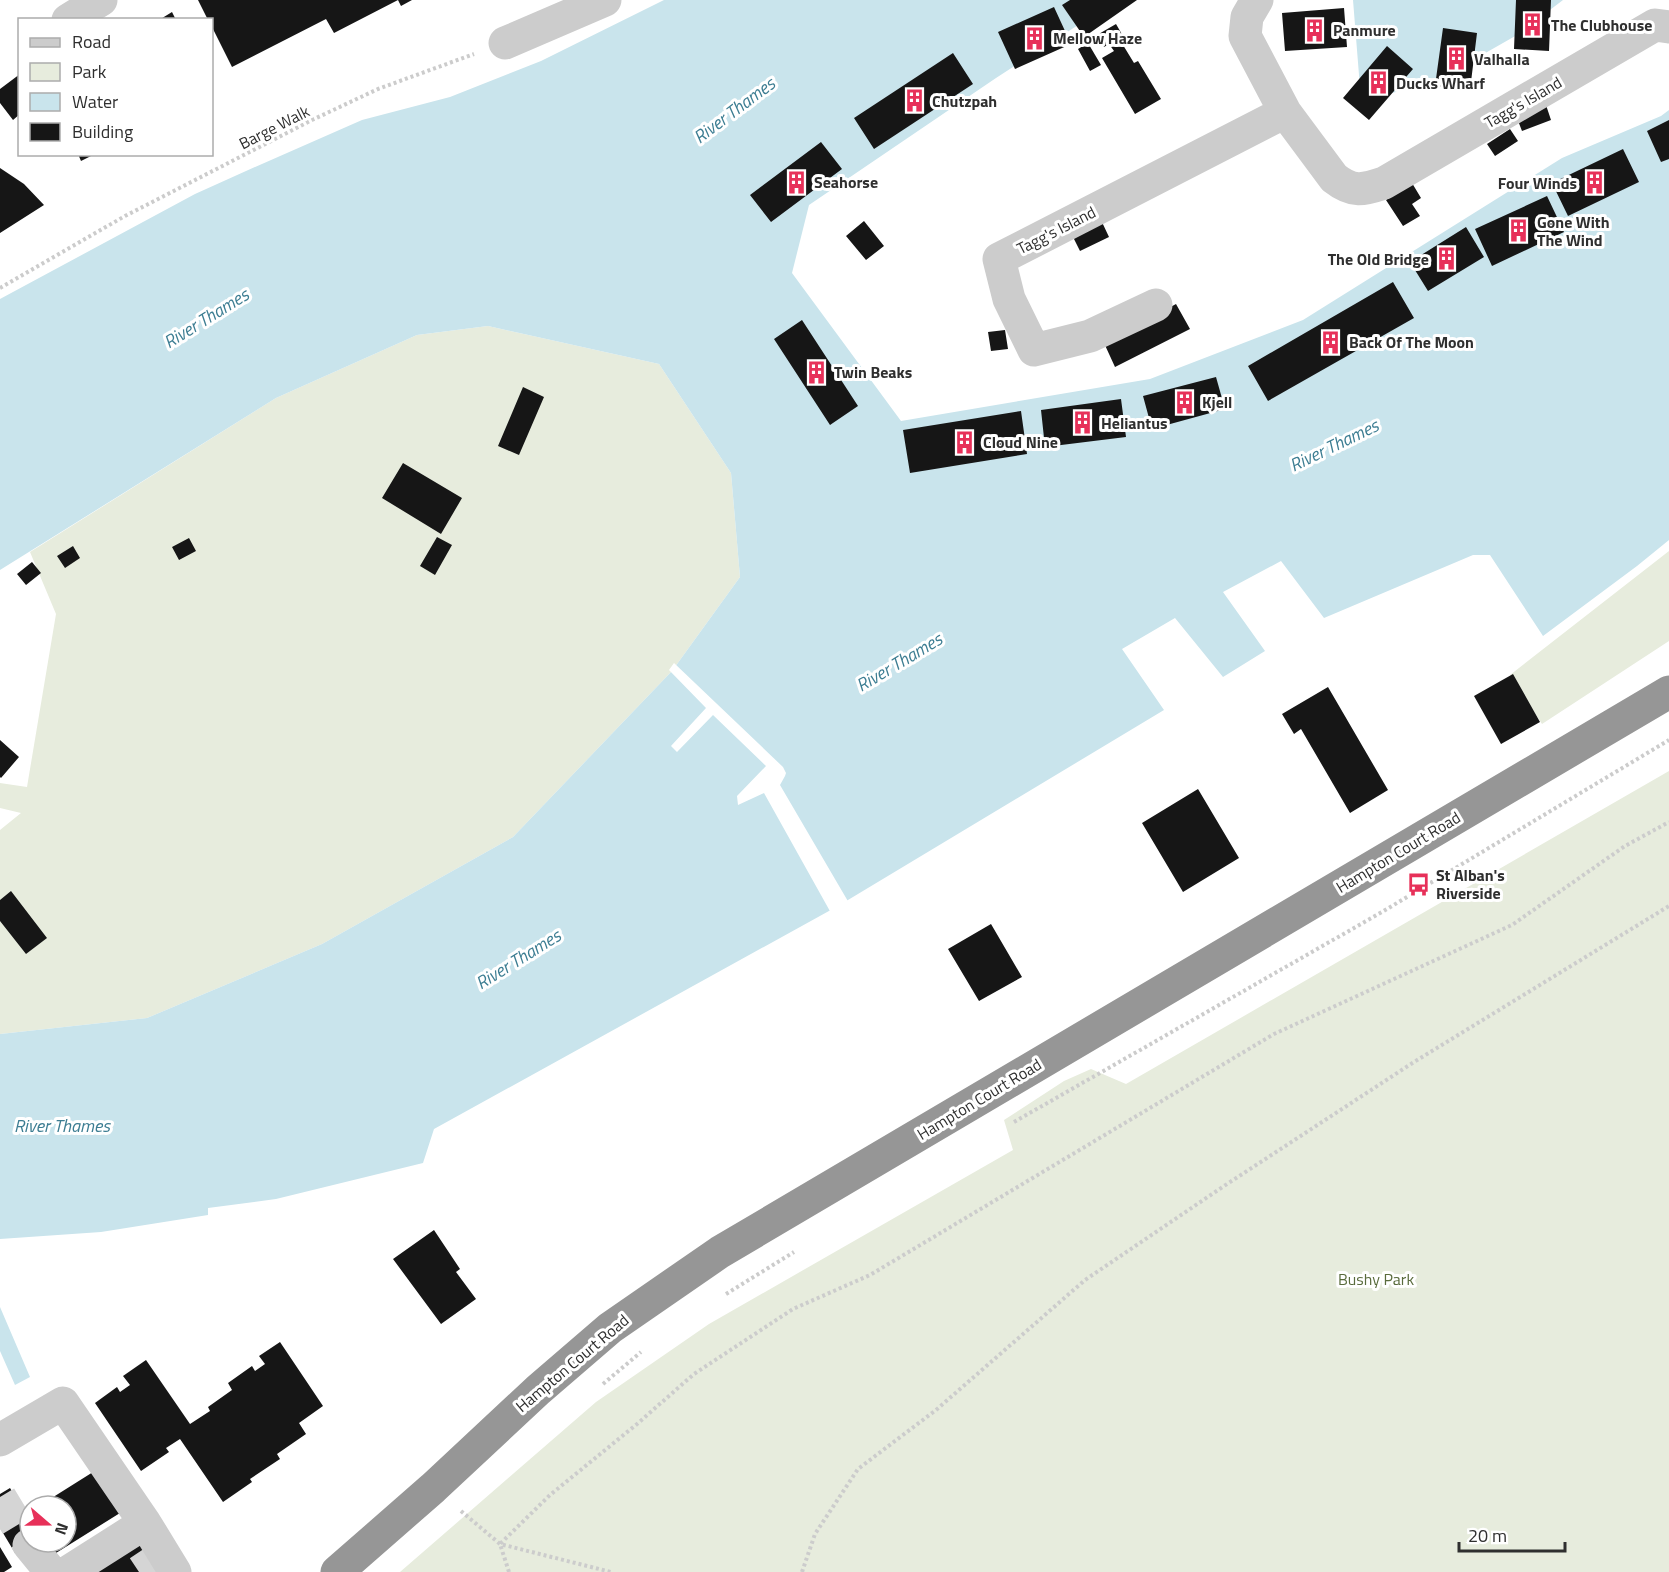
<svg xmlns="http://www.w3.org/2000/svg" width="1669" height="1572" viewBox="0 0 1669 1572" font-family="'Titillium Web',sans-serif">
  <rect width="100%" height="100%" fill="#fff"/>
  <path fill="#e7ecdd" d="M488,326L659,364L731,473L740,577L672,671L513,837L322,944L147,1018L0,1034V830L21,813L0,808V783L27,787L56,614L30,552L276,398L417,335Z
    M1669,551V641L1542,724L1510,675Z
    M1669,771V1572H400L596,1402L709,1324L1013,1150L1004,1120L1064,1081L1091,1069L1126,1084Z"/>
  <path fill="#c9e4ec" d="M664,0H1117L996,78L809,205L792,273L901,421L1150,379L1303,320L1562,158L1661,116L1669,110V540L1637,566L1543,636L1490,555H1473L1324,618L1281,561L1223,592L1265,651L1223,677L1175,618L1122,649L1164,710L838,906L434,1129L423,1163L276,1199L208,1208V1215L101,1232L0,1239V1034L147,1018L322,944L513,837L672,671L740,577L731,473L659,364L488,326L417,335L276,398L0,570V299L195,194L246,171L362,120L450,97L541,61Z
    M1353,0H1563L1517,35L1431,84L1361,100Z
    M0,1307L30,1377L15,1385L0,1351Z"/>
  <path fill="#fff" d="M674,663L783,767L786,773L785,776L780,785L849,903L831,913L764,793L738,805L737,796L766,766L713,715L677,752L671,746L706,708L669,670Z"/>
  <path fill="#161616" d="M198,0H412L401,6L398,0L334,33L326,19L232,67L212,27V20H208Z
    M1070,0H1137L1084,37L1062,5Z
    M1516,0H1551L1549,51L1514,49Z
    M1054,7L1071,44L1015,69L998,32Z
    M1344,8L1347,47L1285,51L1282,13Z
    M172,12L176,20H159Z
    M1116,24L1127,43L1123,45L1134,63L1138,61L1161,99L1135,114L1102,58L1114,51L1109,44L1104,47L1097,35Z
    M1443,28L1477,33L1470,90L1435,86Z
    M1088,43L1101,65L1090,71L1078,49Z
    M1387,46L1413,69L1369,120L1343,98Z
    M953,53L973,84L874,149L854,118Z
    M20,74V114L13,120L0,103V89Z
    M1545,102L1551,120L1522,131L1515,113Z
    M1669,120V159L1661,162L1647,131Z
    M1510,129L1518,141L1495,156L1487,144Z
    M821,142L842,169L771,222L750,195Z
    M1623,149L1639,182L1568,216L1552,183Z
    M78,154H95L81,161Z
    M0,168L24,184L44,205L0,233Z
    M1412,183L1421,198L1412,204L1420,216L1403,226L1386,200Z
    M1547,196L1564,232L1492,266L1475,229Z
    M1101,220L1109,237L1080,251L1072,235Z
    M864,221L884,246L866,260L846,236Z
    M1466,227L1484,257L1428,291L1410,262Z
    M1393,282L1414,318L1268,401L1248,366Z
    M1176,304L1190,329L1115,367L1104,343Z
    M802,320L858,406L830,425L774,339Z
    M1005,330L1008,349L991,351L988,332Z
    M1216,377L1225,409L1152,429L1143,396Z
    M523,387L544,397L519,455L498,446Z
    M1121,399L1126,437L1045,447L1041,410Z
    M1021,411L1027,454L910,473L903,430Z
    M403,463L462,498L441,534L382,498Z
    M437,537L452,545L435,575L420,566Z
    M189,538L196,551L179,560L172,547Z
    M73,546L80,558L65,568L57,556Z
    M32,562L41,573L26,585L17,574Z
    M1513,674L1540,722L1501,744L1474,696Z
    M1328,687L1388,790L1350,813L1301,729L1294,734L1282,714Z
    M0,740L19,757L1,778L0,777Z
    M1198,789L1239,858L1183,892L1142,823Z
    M11,891L47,938L26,954L0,921V900Z
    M991,924L1022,977L979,1001L948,949Z
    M434,1230L460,1269L456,1272L476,1299L441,1324L393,1259Z
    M280,1342L323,1406L299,1423L306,1434L277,1454L280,1459L250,1479L252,1482L223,1502L180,1439L166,1448L169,1452L141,1471L95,1403L117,1387L120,1392L130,1385L123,1376L146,1360L190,1424L210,1411L208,1407L232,1390L228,1383L252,1366L255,1371L265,1364L259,1356Z
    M101,1467L128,1508L56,1553L49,1542H66V1506H39Z
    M10,1488L30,1521V1542L15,1553L0,1528V1494Z
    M142,1535L165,1572H83Z
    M0,1547L12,1567L4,1572H0Z"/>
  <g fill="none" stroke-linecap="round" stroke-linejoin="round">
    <path stroke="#d5d5d5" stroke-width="33" stroke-dasharray="33 16" stroke-linecap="butt" d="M0,1497L29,1545
      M139,1572L157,1560"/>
    <path stroke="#ccc" stroke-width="4" stroke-dasharray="3 3" stroke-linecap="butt" d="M0,288L125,216L312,120L378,89L474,54
      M1014,1122L1382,912L1669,740
      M726,1294L794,1252
      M603,1384L641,1352
      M461,1511L500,1544L611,1572
      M509,1572L500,1544L550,1495L637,1424L694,1374L793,1309L870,1275L1274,1034L1512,925L1625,846L1669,822
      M802,1572L815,1534L858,1469L936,1410L1085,1280L1224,1186L1414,1062L1669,906"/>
    <path stroke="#ccc" stroke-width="33" d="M1257,0L1247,17L1245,36L1285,112L1334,178C1353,193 1363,190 1384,183L1655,25L1669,27
      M68,20L101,0
      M505,43L605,0
      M1156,305L1090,336L1034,350L1009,299L999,259L1285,112
      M0,1440L63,1403L145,1523
      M29,1545L51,1572
      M68,1572L145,1523L175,1572"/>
    <path stroke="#969696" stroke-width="33" d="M337,1572L433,1488L538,1390L610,1328L720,1252L1669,692"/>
  </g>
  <defs>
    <symbol id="building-bare" viewBox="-9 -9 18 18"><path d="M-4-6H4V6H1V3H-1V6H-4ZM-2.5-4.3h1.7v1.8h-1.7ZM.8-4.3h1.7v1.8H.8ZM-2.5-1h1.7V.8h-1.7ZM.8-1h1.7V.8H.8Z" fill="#e73059" stroke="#fff" stroke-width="2.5" paint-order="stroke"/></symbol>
    <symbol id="bus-bare" viewBox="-9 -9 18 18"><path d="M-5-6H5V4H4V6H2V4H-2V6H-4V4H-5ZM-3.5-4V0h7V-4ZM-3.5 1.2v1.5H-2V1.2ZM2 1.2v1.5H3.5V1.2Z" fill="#e73059" stroke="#fff" stroke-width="2.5" paint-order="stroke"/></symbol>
  </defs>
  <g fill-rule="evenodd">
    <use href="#building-bare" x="1516" y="8" width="33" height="33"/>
    <use href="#building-bare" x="1298" y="14" width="33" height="33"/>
    <use href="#building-bare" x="1018" y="22" width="33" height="33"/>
    <use href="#building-bare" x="1440" y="42" width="33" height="33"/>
    <use href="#building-bare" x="1362" y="66" width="33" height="33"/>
    <use href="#building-bare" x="898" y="84" width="33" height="33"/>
    <use href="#building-bare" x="780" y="166" width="33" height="33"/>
    <use href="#building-bare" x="1578" y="166" width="33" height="33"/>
    <use href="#building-bare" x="1502" y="214" width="33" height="33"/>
    <use href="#building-bare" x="1430" y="242" width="33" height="33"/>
    <use href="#building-bare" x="1314" y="326" width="33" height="33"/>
    <use href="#building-bare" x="800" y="356" width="33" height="33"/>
    <use href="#building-bare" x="1168" y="386" width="33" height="33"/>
    <use href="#building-bare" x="1066" y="406" width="33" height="33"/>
    <use href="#building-bare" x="948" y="426" width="33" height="33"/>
    <use href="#bus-bare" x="1402" y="868" width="33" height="33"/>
  </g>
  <g text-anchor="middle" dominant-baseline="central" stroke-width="6" stroke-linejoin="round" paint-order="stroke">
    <g font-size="16" font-weight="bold" fill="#2f2f2f" stroke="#fff" text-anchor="start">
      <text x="1551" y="25">The Clubhouse</text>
      <text x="1333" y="30">Panmure</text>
      <text x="1053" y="38">Mellow Haze</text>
      <text x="1474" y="59">Valhalla</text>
      <text x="1396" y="83">Ducks Wharf</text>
      <text x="932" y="101">Chutzpah</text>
      <text x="814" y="182">Seahorse</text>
      <text x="1577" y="183" text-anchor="end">Four Winds</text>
      <text x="1537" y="222">Gone With<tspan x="1537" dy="18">The Wind</tspan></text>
      <text x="1429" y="259" text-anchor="end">The Old Bridge</text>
      <text x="1349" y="342">Back Of The Moon</text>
      <text x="834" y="372">Twin Beaks</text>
      <text x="1202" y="402">Kjell</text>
      <text x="1101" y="423">Heliantus</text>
      <text x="983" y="442">Cloud Nine</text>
      <text x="1436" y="875">St Alban's<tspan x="1436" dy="18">Riverside</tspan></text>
    </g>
    <g font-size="16" fill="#2f2f2f" stroke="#fff">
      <text transform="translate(1523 102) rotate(-30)">Tagg's Island</text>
      <text transform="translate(274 127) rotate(-27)">Barge Walk</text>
      <text transform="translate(1056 230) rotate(-27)">Tagg's Island</text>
      <text transform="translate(1398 852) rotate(-31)">Hampton Court Road</text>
      <text transform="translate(979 1099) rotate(-31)">Hampton Court Road</text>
      <text transform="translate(572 1363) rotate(-40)">Hampton Court Road</text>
    </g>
    <g font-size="16" fill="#596b3c" stroke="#fff">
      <text x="1376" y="1279">Bushy Park</text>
    </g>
    <g font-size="18" font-style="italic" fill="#3c7d92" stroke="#fff">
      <text transform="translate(734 110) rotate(-37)">River Thames</text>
      <text transform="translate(206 318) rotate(-32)">River Thames</text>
      <text transform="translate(1334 445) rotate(-26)">River Thames</text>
      <text transform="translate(899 662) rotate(-31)">River Thames</text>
      <text transform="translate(518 959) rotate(-32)">River Thames</text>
      <text x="62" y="1125">River Thames</text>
    </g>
  </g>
  <rect x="18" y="18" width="195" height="138" fill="#ffffff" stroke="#acacac" stroke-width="1.5"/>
  <rect x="30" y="38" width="30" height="9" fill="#cccccc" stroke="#acacac" stroke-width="1.5"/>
  <text x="72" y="48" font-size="18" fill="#2f2f2f">Road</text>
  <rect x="30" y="63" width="30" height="18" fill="#e7ecdd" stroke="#acacac" stroke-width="1.5"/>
  <text x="72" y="78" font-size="18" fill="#2f2f2f">Park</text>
  <rect x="30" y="93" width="30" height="18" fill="#c9e4ec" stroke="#acacac" stroke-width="1.5"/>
  <text x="72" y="108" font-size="18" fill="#2f2f2f">Water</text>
  <rect x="30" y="123" width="30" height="18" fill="#161616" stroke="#acacac" stroke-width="1.5"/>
  <text x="72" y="138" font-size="18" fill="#2f2f2f">Building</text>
  <g transform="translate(48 1524) rotate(110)"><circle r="28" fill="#ffffff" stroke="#acacac" stroke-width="1.5"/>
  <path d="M0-4.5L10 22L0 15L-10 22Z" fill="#e73059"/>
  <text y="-9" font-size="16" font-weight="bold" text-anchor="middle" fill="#2f2f2f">N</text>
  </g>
  <path d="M1459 1542v9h106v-9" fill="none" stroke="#2f2f2f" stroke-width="3"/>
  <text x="1468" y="1542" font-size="18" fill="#2f2f2f" stroke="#ffffff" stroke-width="4.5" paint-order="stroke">20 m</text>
</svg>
